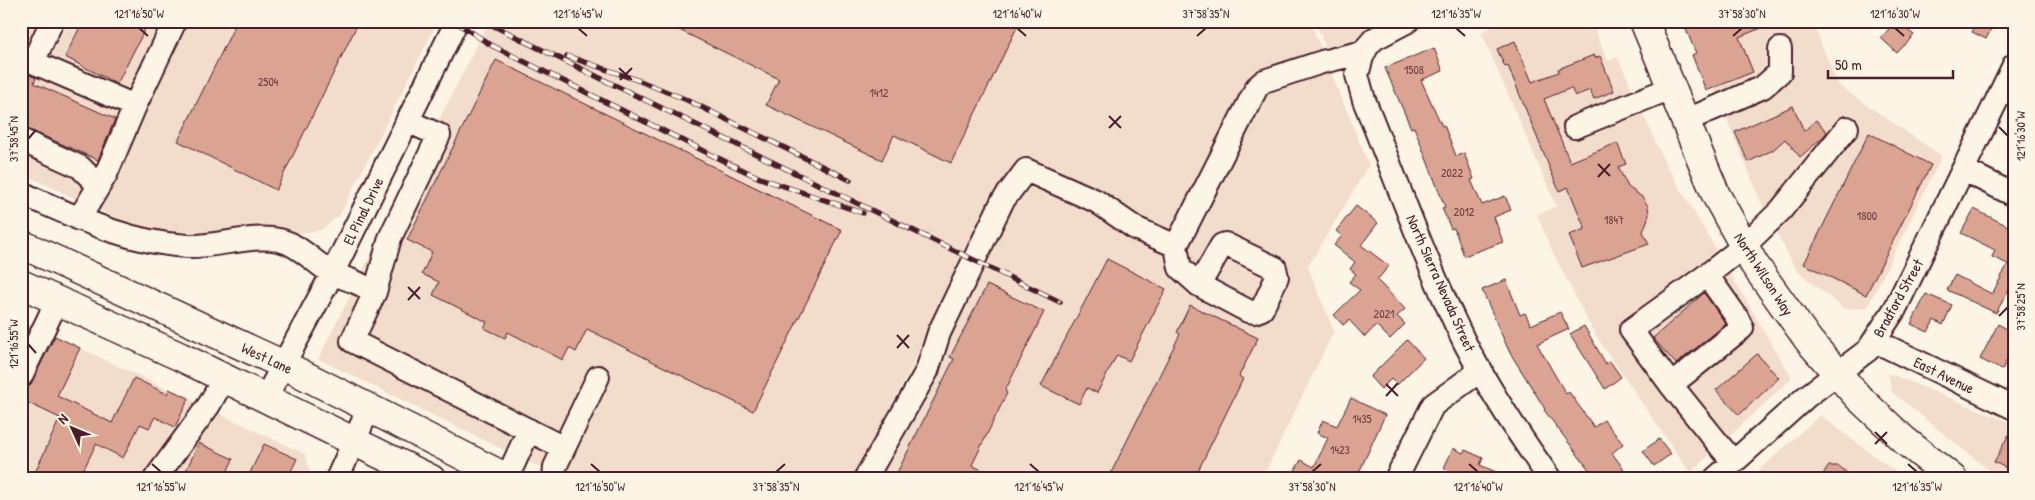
<svg xmlns="http://www.w3.org/2000/svg" width="2035" height="500" viewBox="0 0 2035 500" font-family="'Patrick Hand',sans-serif">
  <rect width="100%" height="100%" fill="#fcf5e5"/>
  <filter id="ink" filterUnits="userSpaceOnUse"><feTurbulence type="fractalNoise" baseFrequency=".02" numOctaves="2"/><feDisplacementMap in="SourceGraphic" scale="10" xChannelSelector="R" yChannelSelector="G"/><feConvolveMatrix kernelMatrix="1 2 1 2 8 2 1 2 1" color-interpolation-filters="sRGB"/></filter>
  <g filter="url(#ink)">
    <path fill="#f2ddcc" d="M21,21H438L340,215L321,230L247,241L139,229L21,173Z
      M489,21H1310L1369,165L1308,267L1334,331L1262,479H856L970,253L854,479H563L318,359Z
      M1314,21H1384L1373,26L1331,59Z
      M1506,21H1591L1608,61L1618,57L1664,161L1792,378L1690,473L1594,333L1553,253L1537,215L1556,206L1481,32Z
      M1686,21H1812L1839,86L1942,156L1867,308L1844,309L1796,270L1765,211Z
      M21,320L305,454L312,479H21Z
      M1888,373L2014,424V479H2001L1985,467L1892,392Z
      M1820,415L1905,479H1749Z"/>
    <path fill="#dba492" stroke="#4a1f2b" d="M83,21H149L117,84L65,57Z
      M237,21H359L276,190L178,141Z
      M661,21H1020L951,163L894,135L882,160L766,105L779,79Z
      M1693,21H1776V22L1739,37L1753,72L1706,91L1692,55L1696,53L1684,25Z
      M1896,21L1914,35L1897,53L1881,38Z
      M1978,21H1995L1986,39L1972,32Z
      M1515,41L1532,82L1559,72L1558,69L1594,55L1595,58L1600,56L1614,91L1594,99L1590,90L1575,96L1571,88L1544,99L1570,162L1617,143L1626,164L1618,167L1628,187L1642,197L1648,206L1649,215L1643,232L1649,244L1582,268L1569,235L1585,229L1568,187L1559,191L1508,66L1505,67L1497,49Z
      M1434,48L1443,71L1421,80L1442,126L1444,125L1456,156L1464,153L1474,179L1471,180L1482,205L1505,196L1511,210L1494,217L1503,242L1464,256L1454,228L1451,229L1442,208L1445,207L1414,127L1411,128L1385,68Z
      M496,60L842,230L753,411L587,329L576,352L569,348L563,360L508,332L505,338L484,328L487,322L433,295L439,282L422,274L432,252L407,240Z
      M21,71L36,78L34,83L115,119L98,160L21,126Z
      M1793,106L1804,131L1816,120L1827,132L1822,138L1800,157L1785,139L1773,150L1748,162L1735,132Z
      M1869,133L1931,165L1866,295L1804,264Z
      M1356,206L1378,223L1361,245L1389,266L1377,280L1405,309L1397,316L1405,324L1390,339L1376,325L1365,337L1349,320L1343,325L1334,315L1360,290L1349,282L1356,274L1350,269L1355,262L1334,245L1342,236L1336,231Z
      M1974,209L2014,229V280L1996,313L1947,290L1955,275L1992,294L2008,264L1992,257L1995,250L1961,233Z
      M1107,259L1166,289L1129,361L1117,355L1097,393L1087,388L1079,404L1041,386Z
      M1506,280L1520,315L1525,313L1531,325L1560,312L1569,329L1537,344L1566,394L1569,392L1594,427L1604,420L1623,444L1612,453L1631,479H1596L1544,410L1545,409L1509,351L1482,290Z
      M987,285L1044,312L1005,391L1007,393L972,465L999,479H894L954,359L950,357Z
      M1704,293L1726,324L1676,364L1653,338Z
      M1926,294L1952,305L1943,325L1934,320L1928,332L1911,324Z
      M1190,305L1258,338L1239,376L1243,379L1194,479H1108L1180,334L1177,332Z
      M1998,324L2014,333V346L2002,370L1980,359Z
      M1584,326L1606,364L1610,361L1621,377L1605,389L1570,334Z
      M55,336L80,348L57,396L112,423L134,378L167,394L169,389L189,398L175,427L155,417L149,428L140,424L123,458L96,444L79,479H32L60,418L22,400Z
      M1407,340L1424,358L1397,385L1391,379L1381,389L1370,377Z
      M1757,354L1779,378L1739,415L1716,390Z
      M1351,398L1385,415L1356,479H1307L1294,472L1301,460L1314,467L1328,438L1317,433L1323,420L1337,426Z
      M2014,425V472L1994,462Z
      M1659,439L1671,454L1654,466L1643,451Z
      M199,443L233,459L224,479H182Z
      M264,444L297,459L287,479H247Z
      M1453,448L1463,453L1465,450L1483,458L1480,465L1512,479H1469L1444,468Z
      M1829,466H1839L1854,479H1819Z"/>
    <g fill="none" stroke-linecap="round" stroke-linejoin="round">
      <defs>
        <path id="minor" d="M1408,21L1374,39L1367,47L1362,57L1357,75L1364,100C1397,181 1426,264 1465,343C1489,390 1519,435 1550,479
          M21,57L135,106
          M33,62L52,21
          M1685,121L1763,87L1780,72V49
          M1575,127L1671,88
          M21,140L80,167L98,185
          M1964,170L2014,195
          M21,193C75,217 128,243 188,246C216,247 253,234 279,240C298,244 314,262 330,272C338,277 347,278 355,282C362,285 369,289 375,292L352,341L564,448L598,377
          M79,219L106,174L135,106L175,21
          M1176,246L1257,87L1264,81L1322,62L1364,52
          M1707,275L1744,246L1781,210L1847,128
          M375,292L390,238L439,135L407,121
          M1875,341L2014,408
          M21,376L57,301
          M1671,385L1631,330L1707,275L1736,316L1742,328L1671,385L1733,462
          M265,399L332,274L457,21
          M507,478L529,430
          M155,479L209,405L224,378
          M337,479L369,408
          M554,479L555,467L564,448
          M865,479L927,371L939,333L1002,202L1026,170L1096,201L1135,228L1176,246L1180,268L1199,285L1248,311L1254,312L1262,309L1277,277L1275,268L1225,244L1222,245L1199,285
          M1396,479L1433,405L1481,370
          M1715,479L1806,397L1868,350L1895,309L2014,65"/>
        <path id="major" d="M1644,21L1716,195L1754,264L1809,341L1858,397L1904,440L1953,479
          M21,244L284,365L509,479
          M21,284L181,357L431,479"/>
      </defs>
      <use href="#minor" stroke="#4a1f2b" stroke-width="26"/>
      <use href="#major" stroke="#4a1f2b" stroke-width="31"/>
      <use href="#minor" stroke="#fcf5e5" stroke-width="22"/>
      <use href="#major" stroke="#fcf5e5" stroke-width="28"/>
      <defs>
        <path id="rail" d="M454,21L491,45L730,164L760,178L863,213
          M484,21L529,43
          M524,41L1060,302
          M567,56L640,81L687,100L850,180"/>
      </defs>
      <use href="#rail" stroke="#4a1f2b" stroke-width="5.5"/>
      <use href="#rail" stroke="#fcf5e5" stroke-width="4" stroke-dasharray="11" stroke-linecap="butt"/>
    </g>
  </g>
  <path fill="none" stroke="#4a1f2b" stroke-width="2" d="M139,28L148,36M578,28L587,36M1017,28L1026,36M1456,28L1465,36M1895,28L1904,36M1197,36L1206,28M1733,36L1742,28M619,68L632,80M620,80L632,68M1109,116L1121,128M1999,127L2008,136M1109,128L1121,116M28,139L36,130M1598,164L1610,176M1598,177L1610,164M408,287L420,299M408,300L420,287M1999,316L2008,307M897,335L909,348M28,344L36,353M897,348L909,335M1386,384L1398,396M1386,396L1398,383M1875,432L1887,444M1875,444L1887,432M152,464L161,472M591,464L600,472M1030,464L1039,472M1469,464L1478,472M1908,464L1917,472M776,472L785,464M1312,472L1321,464"/>
  <g text-anchor="middle" dominant-baseline="central" stroke-width="5" stroke-linejoin="round" paint-order="stroke">
    <g font-size="12" fill="#6e4045">
      <text x="1414" y="69">1508</text>
      <text x="268" y="81">2504</text>
      <text x="879" y="92">1412</text>
      <text x="1452" y="172">2022</text>
      <text x="1464" y="211">2012</text>
      <text x="1867" y="215">1800</text>
      <text x="1614" y="219">1847</text>
      <text x="1384" y="313">2021</text>
      <text x="1362" y="418">1435</text>
      <text x="1340" y="449">1423</text>
    </g>
    <g font-size="15" fill="#4a1f2b" stroke="#fcf5e5">
      <text transform="translate(363 211) rotate(-64)">El Pinal Drive</text>
      <text transform="translate(1764 274) rotate(57)">North Wilson Way</text>
      <text transform="translate(1441 283) rotate(66)">North Sierra Nevada Street</text>
      <text transform="translate(1898 298) rotate(-61)">Bradford Street</text>
      <text transform="translate(267 358) rotate(25)">West Lane</text>
      <text transform="translate(1944 375) rotate(26)">East Avenue</text>
    </g>
  </g>
  <rect width="2035" height="500" fill="none" stroke="#fcf5e5" stroke-width="55"/>
  <g transform="translate(72 428) rotate(314)" stroke="#fcf5e5" stroke-width="4" paint-order="stroke">
  <path d="M0-4L9 19L0 12L-9 19Z" fill="#4a1f2b"/>
  <text y="-8" font-size="14" font-weight="bold" text-anchor="middle" fill="#4a1f2b">N</text>
  </g>
  <path d="M1828 70v8h125v-8" fill="none" stroke="#4a1f2b" stroke-width="2.5"/>
  <text x="1835" y="70" font-size="15" fill="#4a1f2b" stroke="#fcf5e5" stroke-width="4" paint-order="stroke">50 m</text>
  <rect x="28" y="28" width="1980" height="444" fill="none" stroke="#4a1f2b" stroke-width="2"/>
  <g font-size="12" text-anchor="middle" fill="#4a1f2b">
    <text x="139" y="18">121°16'50"W</text>
    <text x="578" y="18">121°16'45"W</text>
    <text x="1017" y="18">121°16'40"W</text>
    <text x="1206" y="18">37°58'35"N</text>
    <text x="1456" y="18">121°16'35"W</text>
    <text x="1742" y="18">37°58'30"N</text>
    <text x="1895" y="18">121°16'30"W</text>
    <text transform="translate(2021 136) rotate(-90)" y="4">121°16'30"W</text>
    <text transform="translate(14 139) rotate(-90)" y="4">37°58'45"N</text>
    <text transform="translate(2021 307) rotate(-90)" y="4">37°58'25"N</text>
    <text transform="translate(14 344) rotate(-90)" y="4">121°16'55"W</text>
    <text x="161" y="491">121°16'55"W</text>
    <text x="600" y="491">121°16'50"W</text>
    <text x="776" y="491">37°58'35"N</text>
    <text x="1039" y="491">121°16'45"W</text>
    <text x="1312" y="491">37°58'30"N</text>
    <text x="1478" y="491">121°16'40"W</text>
    <text x="1917" y="491">121°16'35"W</text>
  </g>
</svg>
